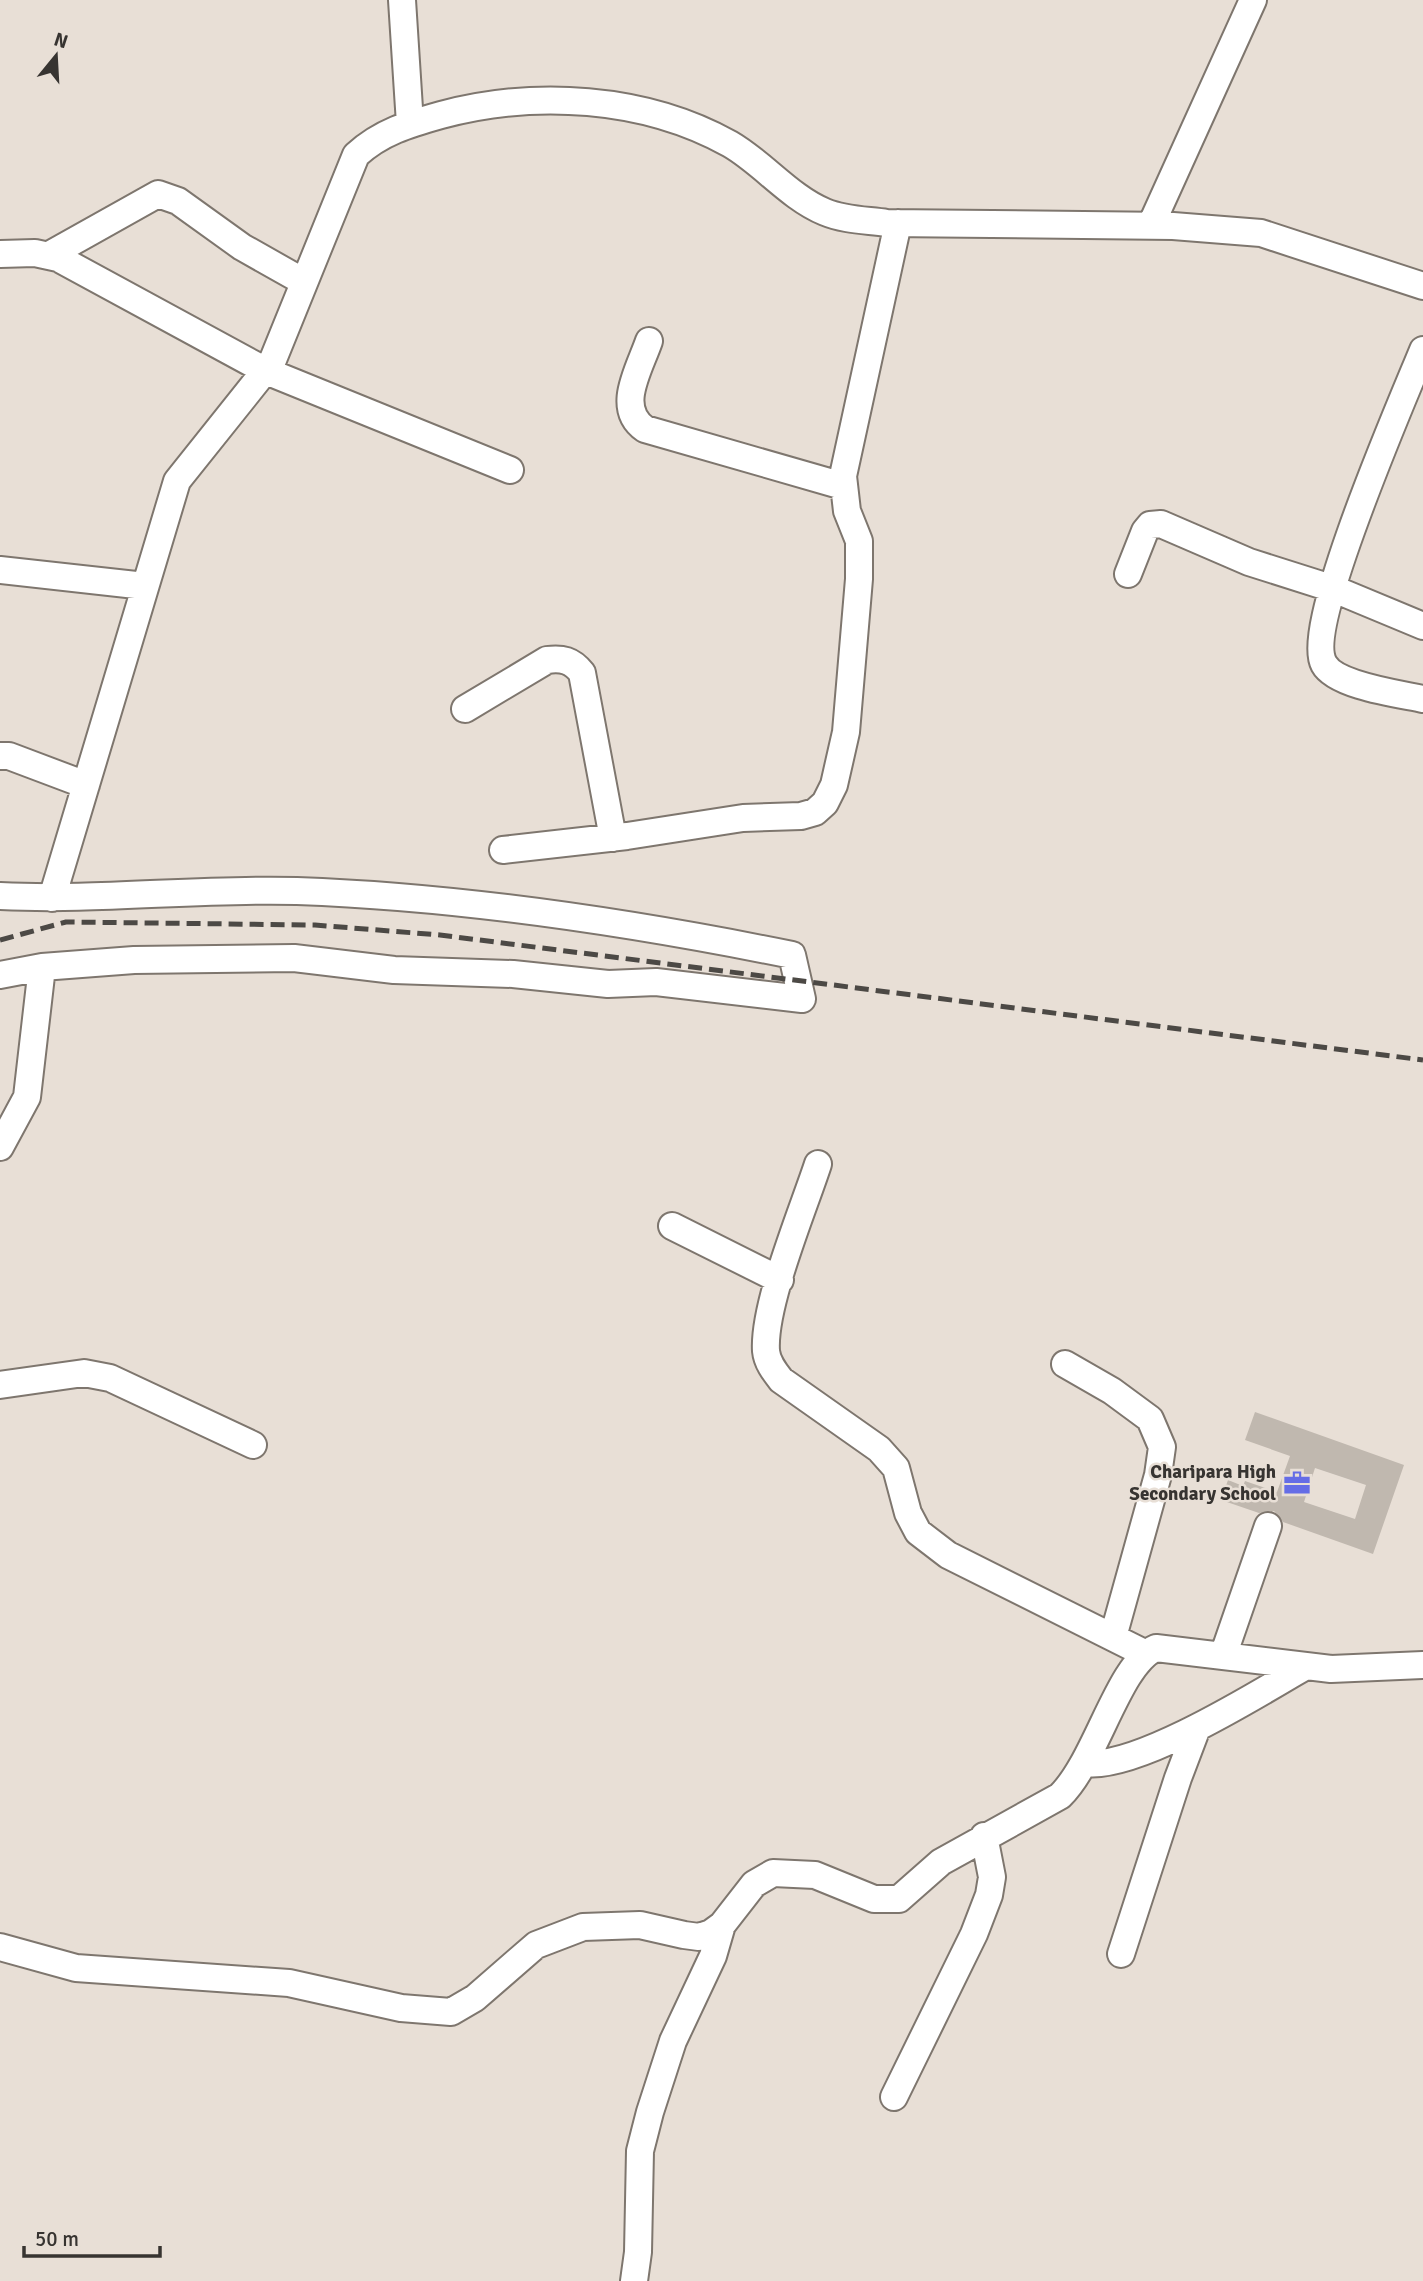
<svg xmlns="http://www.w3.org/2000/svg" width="1423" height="2281" viewBox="0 0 1423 2281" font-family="Signika,sans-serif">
  <rect width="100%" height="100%" fill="#e8dfd6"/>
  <path fill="#c0b8af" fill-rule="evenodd" d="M1255,1412L1404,1465L1373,1554L1283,1522L1274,1511L1259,1513L1221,1500L1228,1480L1243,1486L1245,1481L1277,1492L1290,1456L1245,1440ZM1315,1468L1366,1485L1355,1519L1304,1502Z"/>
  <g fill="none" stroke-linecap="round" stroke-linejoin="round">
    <defs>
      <path id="minor" d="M402,0L410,124
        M1151,225L1253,0
        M0,254L35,253L58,258L266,371L510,470
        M49,255L158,194L178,201L242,247L304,282
        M649,341C639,370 615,408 645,429L843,486
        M1423,350C1404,397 1303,627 1324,664C1336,686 1400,694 1423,699
        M0,570L145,586
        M1128,574L1145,531L1150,525L1161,524L1249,562L1334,589L1423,626
        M465,709L547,660C562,658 572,660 582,673L613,838
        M0,756H9L86,785
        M503,850L627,836L743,818L801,816L815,812L825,803L834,785L846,732L859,579V541L847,511L843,476L898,223
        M0,896C99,901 198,888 297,891C464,897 629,922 792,955L802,999L656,982L608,984L513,974L394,970L294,958L134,960L42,967L0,975
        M52,898L177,481L272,362L356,155C381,132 409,124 441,115C534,90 644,96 730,144C763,163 789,197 825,212C844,220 866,220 887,223L1173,226L1261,233L1423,286
        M0,1147L27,1097L42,967
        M818,1164C803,1210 763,1305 766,1351C767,1362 774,1371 781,1380L879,1449L896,1468L908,1513L918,1532L948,1555L1144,1653
        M672,1226L780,1280
        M1065,1364L1112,1391L1150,1419L1162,1447L1158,1475L1113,1637
        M0,1385L84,1373L110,1378L253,1445
        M1223,1656L1268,1526
        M1086,1763C1136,1770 1258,1694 1304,1667
        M0,1947L76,1968L289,1983L401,2008L451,2012L475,1998L536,1945L583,1927L640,1925L684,1935L699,1937L711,1933L722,1925L754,1884L773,1873L815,1875L874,1899H899L941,1862L1060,1796C1097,1760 1118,1664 1156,1648L1331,1669L1423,1665
        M1121,1954L1178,1778L1197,1728
        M894,2097L974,1934L989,1895L992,1877L984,1836
        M634,2281L638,2252L640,2151L650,2112L673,2041L713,1956L722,1925"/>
    </defs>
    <use href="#minor" stroke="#7e766e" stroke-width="30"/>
    <use href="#minor" stroke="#fff" stroke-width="26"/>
    <path stroke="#4c4945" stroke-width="5" stroke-dasharray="14 7" stroke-linecap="butt" d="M0,940L66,922L315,925L440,935L1423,1060"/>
  </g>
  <defs>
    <symbol id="office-bare" viewBox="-9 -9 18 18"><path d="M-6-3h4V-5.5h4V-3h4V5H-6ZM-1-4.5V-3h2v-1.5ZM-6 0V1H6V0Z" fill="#656de6" stroke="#e8dfd6" stroke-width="2.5" paint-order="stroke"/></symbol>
  </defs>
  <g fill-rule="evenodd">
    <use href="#office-bare" x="1278" y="1464" width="38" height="38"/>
  </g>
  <g text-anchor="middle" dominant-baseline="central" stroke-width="5" stroke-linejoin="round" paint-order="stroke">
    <g font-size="19" font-weight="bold" fill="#373431" stroke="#e8dfd6" text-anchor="end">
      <text x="1276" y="1472">Charipara High<tspan x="1276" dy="22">Secondary School</tspan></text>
    </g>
  </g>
  <g transform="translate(56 56) rotate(18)" stroke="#e8dfd6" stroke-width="5" paint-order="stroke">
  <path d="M0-5L12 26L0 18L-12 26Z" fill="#373431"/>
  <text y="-10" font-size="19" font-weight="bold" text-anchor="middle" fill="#373431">N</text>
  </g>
  <path d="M24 2246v10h136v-10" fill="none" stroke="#373431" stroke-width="3.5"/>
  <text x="35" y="2246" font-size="21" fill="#373431" stroke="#e8dfd6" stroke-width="5" paint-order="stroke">50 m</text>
</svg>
